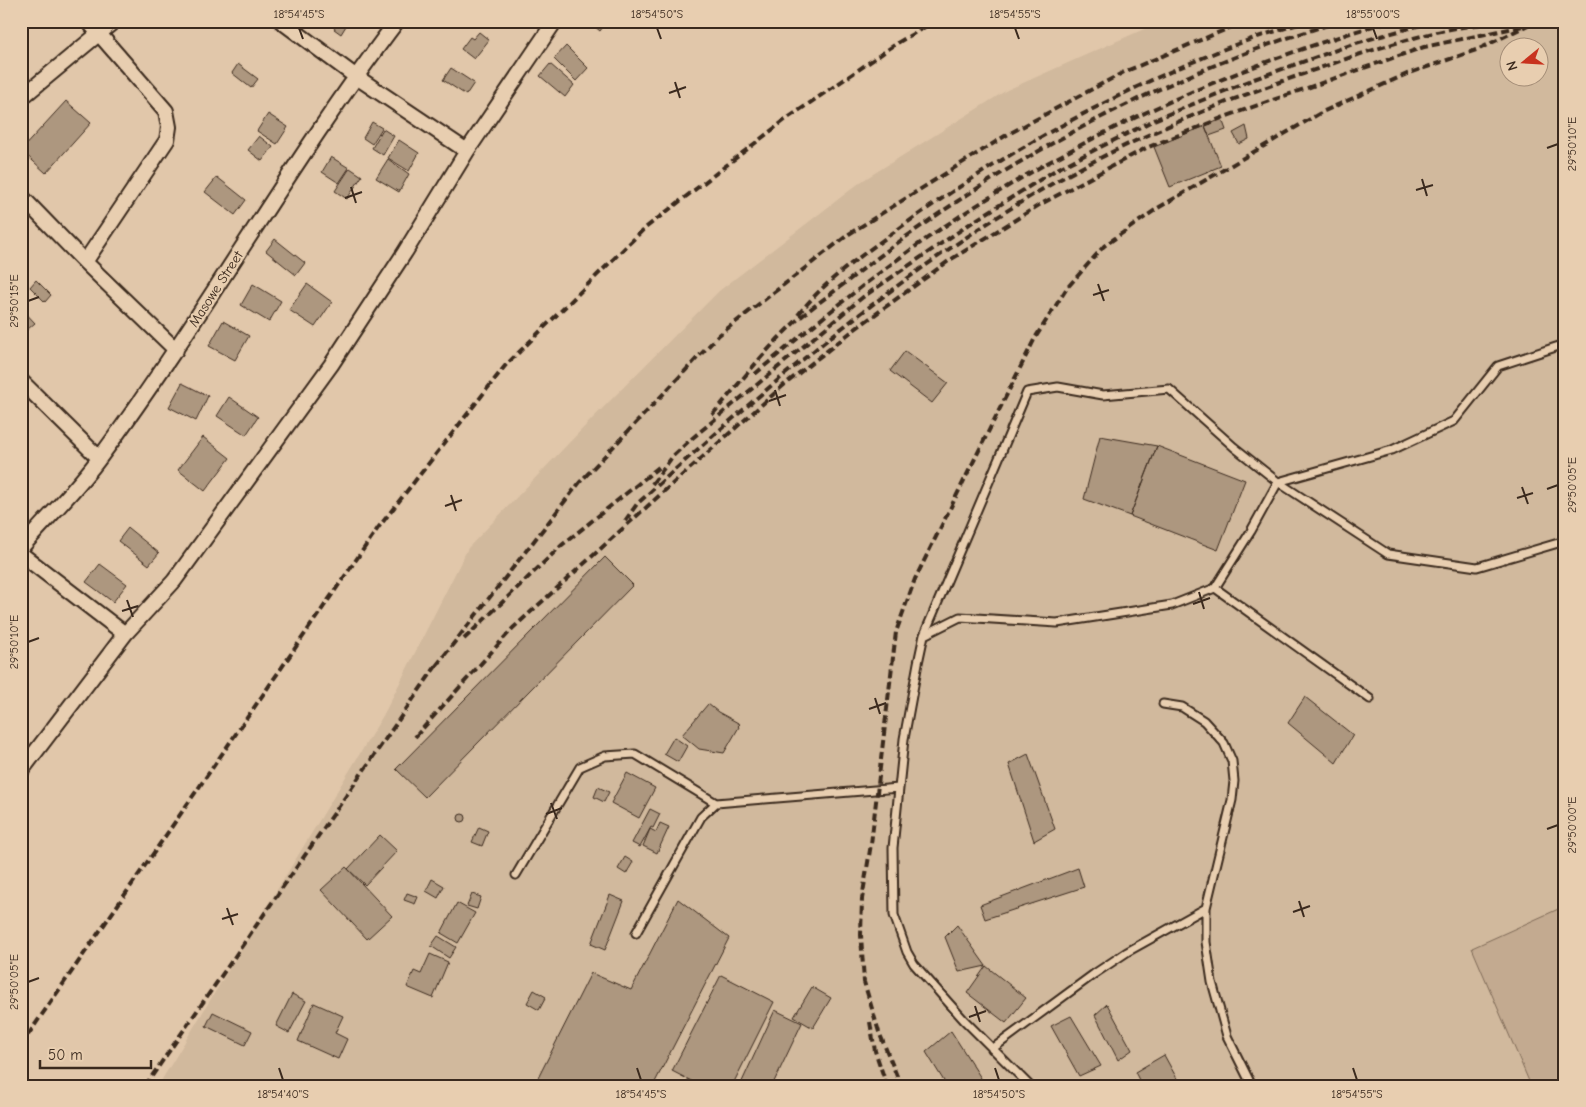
<svg xmlns="http://www.w3.org/2000/svg" width="1586" height="1107" viewBox="0 0 1586 1107" font-family="'Comic Neue',sans-serif">
  <rect width="100%" height="100%" fill="#e1c7aa"/>
  <filter id="ink" filterUnits="userSpaceOnUse"><feTurbulence type="fractalNoise" baseFrequency=".02" numOctaves="2"/><feDisplacementMap in="SourceGraphic" scale="10" xChannelSelector="R" yChannelSelector="G"/><feConvolveMatrix kernelMatrix="1 2 1 2 8 2 1 2 1" color-interpolation-filters="sRGB"/></filter>
  <g filter="url(#ink)">
    <path fill="#d1b99d" fill-rule="evenodd" d="M1162,21H1565V1086H158L384,714L468,548L591,420L719,291L862,181L1007,90ZM1508,48H1538V78H1508Z"/>
    <path fill="#c3aa90" stroke="#7f6a57" d="M1565,906V1086H1531L1472,948Z"/>
    <path fill="#ad977f" stroke="#3b2a1e" d="M339,21H349L341,34L334,29Z
      M588,21H607L600,31Z
      M479,32L489,40L474,59L461,49L470,37L473,39Z
      M566,46L588,68L576,81L554,59Z
      M238,64L258,79L251,88L232,73Z
      M550,64L574,85L565,97L540,76Z
      M451,68L474,83L466,95L443,80Z
      M66,101L91,123L46,173L21,150Z
      M268,114L288,127L277,144L257,131Z
      M1222,119L1226,130L1209,136L1205,126Z
      M372,122L382,128L372,144L363,138Z
      M1205,126L1221,166L1170,187L1154,147Z
      M1246,126L1249,139L1239,144L1233,133Z
      M383,129L394,136L383,155L372,148Z
      M259,136L273,147L262,161L248,150Z
      M399,140L419,153L409,171L388,158Z
      M331,157L349,168L339,183L322,172Z
      M388,159L409,174L399,192L376,178Z
      M350,168L362,176L347,199L335,191Z
      M217,177L246,200L235,215L205,192Z
      M275,239L305,263L296,275L266,251Z
      M36,280L51,295L45,302L30,287Z
      M253,284L281,301L269,322L241,305Z
      M307,284L332,302L315,327L289,310Z
      M21,308L35,323L21,335Z
      M223,321L249,336L235,360L209,346Z
      M905,351L948,383L932,403L890,371Z
      M182,383L208,396L196,421L169,407Z
      M229,397L258,417L246,435L217,416Z
      M1100,436L1157,446L1130,516L1084,499Z
      M203,437L230,458L205,491L178,470Z
      M1157,446L1245,480L1218,550L1130,516Z
      M128,528L159,553L149,565L118,541Z
      M605,557L633,585L425,797L396,769Z
      M100,564L127,584L113,602L86,582Z
      M1305,697L1353,735L1336,763L1288,723Z
      M708,704L718,712L740,724L738,726L739,727L724,753L699,749L682,735Z
      M674,737L687,746L678,762L664,754Z
      M1028,754L1055,829L1034,841L1009,764Z
      M627,773L655,788L639,818L611,803Z
      M598,787L609,792L604,802L594,797Z
      M650,809L660,814L653,828L651,827L640,847L632,843Z
      M458 818a4 4 0 1 1 8 0a4 4 0 1 1-8 0Z
      M660,823L669,827L657,853L643,846L650,829L656,832Z
      M479,827L488,831L482,846L472,842Z
      M380,835L397,851L365,885L348,869Z
      M625,857L633,862L626,874L618,869Z
      M346,867L392,916L367,939L321,890Z
      M1078,868L1084,887L985,919L980,905Z
      M432,879L444,886L438,898L426,891Z
      M407,893L418,897L415,904L404,900Z
      M472,894L481,897L477,909L467,906Z
      M610,895L624,901L605,950L591,944Z
      M678,899L729,938L653,1086H540L535,1084L591,973L631,990Z
      M457,903L475,913L458,943L441,933Z
      M957,925L986,966L959,972L945,937Z
      M438,936L456,947L449,958L431,946Z
      M430,954L448,962L433,998L407,987L414,971L421,974Z
      M986,966L1026,998L1006,1023L967,993Z
      M721,975L774,1002L732,1086H701L672,1071Z
      M812,987L831,998L813,1028L794,1017Z
      M534,990L546,997L539,1010L527,1003Z
      M292,994L306,1001L289,1033L276,1026Z
      M314,1003L343,1016L335,1033L347,1039L338,1059L298,1041Z
      M1107,1004L1132,1050L1118,1060L1095,1015Z
      M775,1010L802,1023L772,1086H740Z
      M213,1012L252,1031L245,1045L206,1026Z
      M1071,1016L1101,1066L1079,1076L1051,1026Z
      M951,1031L986,1086H947L926,1052Z
      M1164,1055L1181,1086H1142L1135,1072Z"/>
    <g fill="none" stroke-linecap="round" stroke-linejoin="round">
      <defs>
        <path id="service" d="M1215,588L1370,699
          M924,635L1027,392L1058,387L1103,395L1169,389L1234,447L1278,482L1388,554L1477,567L1565,541
          M1163,704L1182,707L1204,721L1224,743L1232,761L1234,781L1232,800L1206,908V942L1212,982L1227,1036L1252,1086
          M516,875L580,767L605,756L635,754L716,803
          M636,933L701,817L716,803L899,788
          M992,1049L1094,974L1127,952L1206,908
          M1030,1086L964,1020L914,964L907,952L894,915L893,848L904,739L918,663L924,635L960,617L1057,623L1172,605L1215,588L1251,531L1278,482L1392,450L1454,421L1498,366L1565,344"/>
        <path id="minor" d="M281,21L355,76L467,151
          M21,98L114,21
          M21,196L85,262L176,350
          M85,262L167,140L169,127L166,111L88,21
          M21,381L99,458
          M21,548C47,518 78,488 101,456C205,315 291,161 397,21
          M21,554L125,634
          M21,771L125,634L174,581L331,365L405,252L467,151L555,21"/>
      </defs>
      <use href="#service" stroke="#3b2a1e" stroke-width="11"/>
      <use href="#minor" stroke="#3b2a1e" stroke-width="18"/>
      <use href="#service" stroke="#e8ceb0" stroke-width="7"/>
      <use href="#minor" stroke="#e8ceb0" stroke-width="14"/>
      <path stroke="#3b2a1e" stroke-width="4" stroke-dasharray="8 4" stroke-linecap="butt" d="M798,315C825,280 865,253 901,227C997,158 1101,99 1212,54C1243,41 1276,31 1308,21
        M755,374C824,316 895,257 971,209C1006,187 1042,165 1079,146C1176,94 1284,52 1390,21
        M712,415C739,384 765,350 795,322C812,307 831,294 849,280C995,164 1162,74 1341,21
        M652,484L673,456L690,440L863,297L974,221L1057,169L1154,120L1254,79L1356,43L1435,21
        M625,521L637,504C758,394 879,290 1018,204C1106,149 1205,108 1303,74C1345,59 1388,44 1433,33C1455,27 1479,25 1502,21
        M464,639L562,545L659,467
        M436,666L580,482L719,335L849,234L1005,136L1124,72L1246,21
        M415,737L513,628L661,494L784,385L851,332L950,260L1041,204L1146,148L1227,116L1424,47L1528,25L1479,49L1407,74L1322,112L1158,208L1104,246L1067,288L1035,338L915,579L896,632L871,844L862,899L861,935L864,982L879,1032L901,1086
        M870,1022L875,1051L887,1086
        M21,1045L378,528L505,366L644,229L785,120L899,42L935,21
        M145,1086L436,666L441,661"/>
    </g>
  </g>
  <path fill="none" stroke="#3b2a1e" stroke-width="2" d="M299,28L303,39M657,28L661,39M1015,28L1019,39M1373,28L1377,39M675,82L680,98M669,93L686,87M1547,148L1558,144M1422,179L1427,196M351,187L356,203M1416,190L1433,185M345,198L362,192M1098,284L1104,301M1093,295L1109,290M28,301L39,297M775,390L780,406M769,401L786,395M1522,487L1528,504M1547,489L1558,485M451,495L456,511M1517,498L1533,493M445,506L462,500M1199,592L1204,609M127,600L133,617M1193,604L1210,598M122,611L138,606M28,642L39,638M875,698L880,714M869,709L886,703M551,803L557,819M546,814L562,808M1547,829L1558,825M1299,901L1304,917M227,908L233,925M1293,912L1310,906M222,919L238,914M28,982L39,978M975,1006L980,1022M969,1017L986,1011M279,1068L283,1080M637,1068L641,1080M995,1068L999,1080M1353,1068L1357,1080"/>
  <g text-anchor="middle" dominant-baseline="central" stroke-width="4" stroke-linejoin="round" paint-order="stroke">
    <g font-size="14" fill="#3b2a1e" stroke="#e8ceb0">
      <text transform="translate(216 289) rotate(-57)">Masowe Street</text>
    </g>
  </g>
  <rect width="1586" height="1107" fill="none" stroke="#e8ceb0" stroke-width="55"/>
  <g transform="translate(1524 62) rotate(252)"><circle r="24" fill="#e8ceb0" stroke="#a38c76"/>
  <path d="M0-4L9 19L0 12L-9 19Z" fill="#c8321e"/>
  <text y="-8" font-size="14" font-weight="bold" text-anchor="middle" fill="#3b2a1e">N</text>
  </g>
  <path d="M40 1060v8h111v-8" fill="none" stroke="#3b2a1e" stroke-width="2.5"/>
  <text x="48" y="1060" font-size="15" fill="#3b2a1e" stroke="#e8ceb0" stroke-width="4" paint-order="stroke">50 m</text>
  <rect x="28" y="28" width="1530" height="1052" fill="none" stroke="#3b2a1e" stroke-width="2"/>
  <g font-size="12" text-anchor="middle" fill="#3b2a1e">
    <text x="299" y="18">18°54'45"S</text>
    <text x="657" y="18">18°54'50"S</text>
    <text x="1015" y="18">18°54'55"S</text>
    <text x="1373" y="18">18°55'00"S</text>
    <text transform="translate(1572 144) rotate(-90)" y="4">29°50'10"E</text>
    <text transform="translate(14 301) rotate(-90)" y="4">29°50'15"E</text>
    <text transform="translate(1572 485) rotate(-90)" y="4">29°50'05"E</text>
    <text transform="translate(14 642) rotate(-90)" y="4">29°50'10"E</text>
    <text transform="translate(1572 825) rotate(-90)" y="4">29°50'00"E</text>
    <text transform="translate(14 982) rotate(-90)" y="4">29°50'05"E</text>
    <text x="283" y="1098">18°54'40"S</text>
    <text x="641" y="1098">18°54'45"S</text>
    <text x="999" y="1098">18°54'50"S</text>
    <text x="1357" y="1098">18°54'55"S</text>
  </g>
</svg>
